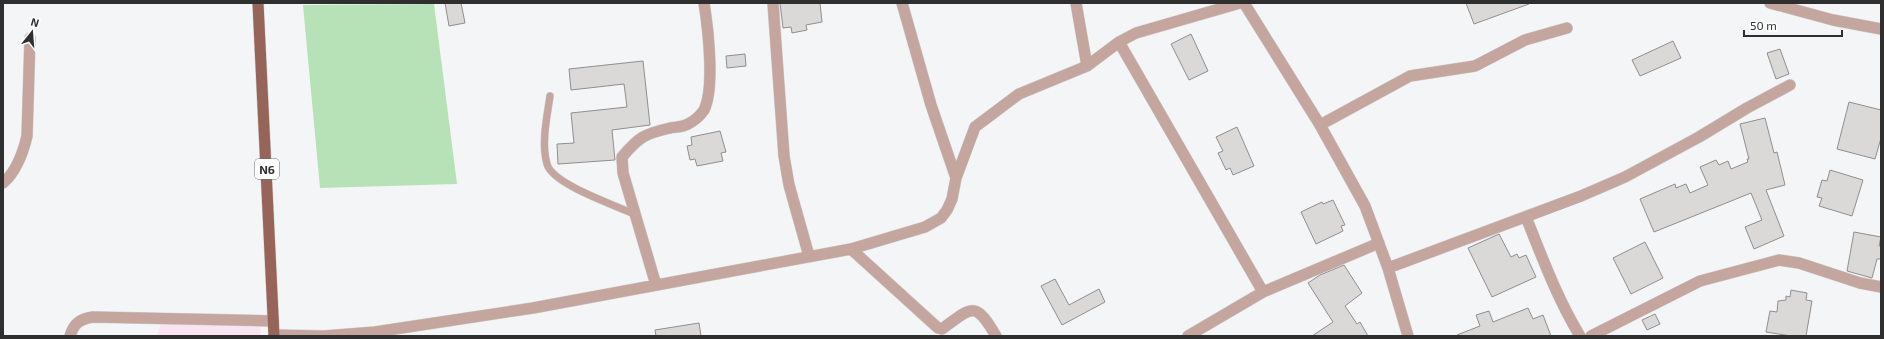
<svg xmlns="http://www.w3.org/2000/svg" width="1884" height="339" viewBox="0 0 1884 339" font-family="'Exo 2',sans-serif">
  <rect width="100%" height="100%" fill="#f4f5f6"/>
  <path fill="#fae4f2" d="M161,323L260,326L261,336H157Z"/>
  <path fill="#b7e1b7" d="M434,4L457,184L320,188L303,5Z"/>
  <path fill="#dad9d8" stroke="#908e8e" d="M445,3H461L465,23L449,26Z
    M780,3H820L822,22L806,25L807,30L792,33L791,27L783,28Z
    M1466,3H1528L1529,4L1474,24Z
    M1191,34L1208,71L1189,80L1171,44Z
    M1673,41L1681,58L1640,76L1632,60Z
    M1780,49L1789,74L1776,79L1767,53Z
    M745,54L746,66L727,68L726,56Z
    M643,61L650,125L612,130L615,160L558,164L557,144L574,143L571,113L627,107L624,84L571,90L569,69Z
    M1849,102L1881,110V138L1875,159L1837,149Z
    M1765,118L1774,153L1777,152L1785,185L1766,190L1784,236L1754,249L1745,227L1762,220L1751,193L1654,232L1640,199L1675,184L1676,188L1686,184L1690,193L1708,185L1700,167L1716,160L1719,165L1728,161L1731,169L1748,162L1747,159H1749L1740,124Z
    M1237,127L1254,166L1233,175L1230,168L1226,170L1218,153L1223,151L1216,137Z
    M720,131L726,152L721,153L723,161L697,166L695,159L690,160L687,146L692,145L691,137Z
    M1830,170L1863,180L1852,216L1819,206L1822,198L1817,197L1822,180L1827,181Z
    M1333,200L1345,225L1341,226L1343,231L1316,244L1301,212L1322,202L1323,204Z
    M1854,232L1881,237L1879,246H1881V259H1877L1872,278L1847,271Z
    M1499,234L1511,257L1517,254L1519,258L1526,255L1536,277L1492,297L1468,248Z
    M1645,242L1663,278L1631,294L1613,258Z
    M1344,265L1362,293L1345,306L1357,324L1360,322L1368,336H1312L1333,322L1308,283L1320,275Z
    M1055,279L1069,305L1099,289L1105,302L1062,325L1041,286Z
    M1791,290L1807,293L1806,300L1812,301L1806,336H1791L1766,332L1770,311L1777,312L1778,301L1786,300V296L1790,297Z
    M1528,308L1533,319L1543,315L1551,336H1457V335L1480,326L1476,315L1489,311L1493,322Z
    M1655,314L1660,324L1647,330L1642,320Z
    M699,323L701,336H656L655,330Z"/>
  <g fill="none" stroke-linecap="round" stroke-linejoin="round">
    <defs>
      <path id="service" d="M550,96C547,117 541,143 547,164C552,184 615,205 634,214"/>
      <path id="minor" d="M773,3L784,156L789,185L809,256
        M902,3L931,105L956,178
        M1076,3L1087,66
        M1244,3L1320,125L1365,206L1388,268L1408,336
        M1770,3L1833,20L1881,29
        M1119,42L1263,292L1188,336
        M1320,125L1410,76L1475,66L1525,40L1567,28
        M3,183C16,172 23,153 27,136L30,38
        M1526,217C1542,257 1557,298 1580,336
        M851,249L938,328L942,329C972,307 975,300 996,336
        M1388,268L1581,196L1625,177L1699,137L1747,108L1790,85
        M656,285L623,173L622,157C639,137 644,134 670,128C676,127 683,127 688,124C694,121 700,116 704,110C715,88 708,28 704,3
        M1263,292L1379,243
        M274,335L324,336L375,332L533,308L851,249L925,227L941,218L947,210L952,199L956,178L975,127L1019,94L1087,66L1119,42L1136,33L1240,3
        M70,336C74,323 80,319 93,317L273,321
        M1591,336L1700,281L1779,260L1799,263L1860,283L1881,287"/>
      <path id="primary" d="M258,3L274,336"/>
    </defs>
    <use href="#service" stroke="#d1d1d2" stroke-width="8"/>
    <use href="#minor" stroke="#d1d1d2" stroke-width="12"/>
    <use href="#primary" stroke="#d1d1d2" stroke-width="12"/>
    <use href="#service" stroke="#c4a69f" stroke-width="7"/>
    <use href="#minor" stroke="#c4a69f" stroke-width="11"/>
    <use href="#primary" stroke="#976459" stroke-width="11"/>
  </g>
  <g text-anchor="middle" dominant-baseline="central" stroke-width="3" stroke-linejoin="round" paint-order="stroke">
    <rect fill="#fff" stroke="#6d6d6e" stroke-width="1" x="255" y="159" width="24" height="20" rx="3"/>
    <g font-size="12" font-weight="bold" fill="#2f2f30">
      <text x="267" y="169">N6</text>
    </g>
  </g>
  <rect width="1884" height="339" fill="none" stroke="#2f2f30" stroke-width="8"/>
  <g transform="translate(32 32) rotate(17)" stroke="#ffffff" stroke-width="3" paint-order="stroke">
  <path d="M0-3L7 15L0 10L-7 15Z" fill="#2f2f30"/>
  <text y="-6" font-size="11" font-weight="bold" text-anchor="middle" fill="#2f2f30">N</text>
  </g>
  <path d="M1744 30v6h98v-6" fill="none" stroke="#2f2f30" stroke-width="2"/>
  <text x="1750" y="30" font-size="12" fill="#2f2f30" stroke="#ffffff" stroke-width="3" paint-order="stroke">50 m</text>
</svg>
